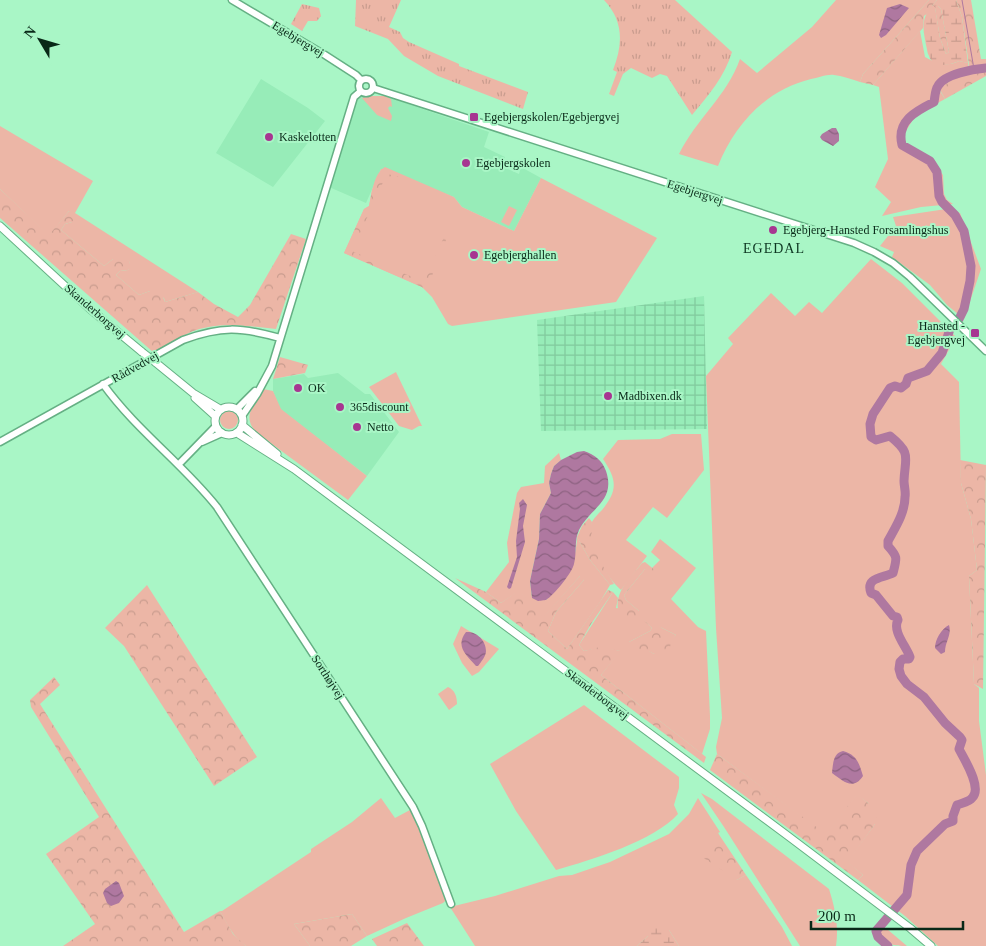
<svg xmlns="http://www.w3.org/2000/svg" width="986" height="946" viewBox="0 0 986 946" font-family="'Times New Roman',serif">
  <defs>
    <pattern id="industrial-grid" width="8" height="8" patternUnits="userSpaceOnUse" patternTransform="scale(1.25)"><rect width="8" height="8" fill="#97ecb8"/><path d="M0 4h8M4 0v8" fill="none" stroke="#81ca9d"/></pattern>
    <pattern id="forest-crowns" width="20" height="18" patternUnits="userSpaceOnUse" patternTransform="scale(1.25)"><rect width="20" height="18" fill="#ecb6a6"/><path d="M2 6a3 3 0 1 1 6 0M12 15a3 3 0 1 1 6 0" fill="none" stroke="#c99c8e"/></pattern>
    <pattern id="wetland-marsh" width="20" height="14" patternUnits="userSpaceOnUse" patternTransform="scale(1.25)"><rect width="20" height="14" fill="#ecb6a6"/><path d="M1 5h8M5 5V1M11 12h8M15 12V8" fill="none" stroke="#c99c8e"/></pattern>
    <pattern id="park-tufts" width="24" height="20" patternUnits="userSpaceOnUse" patternTransform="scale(1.25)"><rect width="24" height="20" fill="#ecb6a6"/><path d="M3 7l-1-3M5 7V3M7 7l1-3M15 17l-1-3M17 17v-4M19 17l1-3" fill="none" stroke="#c99c8e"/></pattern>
    <pattern id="water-waves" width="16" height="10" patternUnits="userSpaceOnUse" patternTransform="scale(1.25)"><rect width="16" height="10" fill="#af78a0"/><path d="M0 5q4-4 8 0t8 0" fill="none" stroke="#8d6281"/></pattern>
  </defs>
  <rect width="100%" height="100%" fill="#a9f6c6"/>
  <path fill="#97ecb8" d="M261,79L308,108L325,121L273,187L216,153Z
    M372,96H385L489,132L484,147L505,157L501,166L519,174L521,167L541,178L514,231L462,207L454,197L381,169L366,203L329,187L356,99L359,97Z
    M338,373L365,394H370L399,432L367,476L280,409L273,391V379L304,374L308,378Z"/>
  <path fill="url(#industrial-grid)" d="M704,296L707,429L541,431L537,320Z"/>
  <path fill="#ecb6a6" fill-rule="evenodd" d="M836,0H929L863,74L860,82C851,79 842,76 834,75C827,74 818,78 811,79C766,90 735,124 718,166L679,154C696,119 727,96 740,59L757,73L812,27Z
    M920,31L925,57C937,64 947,67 959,61L968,63L970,72L952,79L940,91L945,99L921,112L914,118L904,134L903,138L906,144L929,156L943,175L944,194L947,200L953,204L921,207L882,216L891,202L875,187L888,159L879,87L873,85Z
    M372,96H385L391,99L392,107L390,106L388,108L392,116L391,121L377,115L362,98Z
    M0,126L93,181L75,213L198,292L165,302L164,298L150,291L139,295L116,275L120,271L128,270L130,267L129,261L113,259L104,266L61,230L65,224L72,222L69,211L49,236L0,189Z
    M385,167L454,197L462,207L514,231L541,178L657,238L616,302L452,326L448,324L432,297L422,287L344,253L364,209L369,206C372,194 373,174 385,167Z
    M509,206L517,210L509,226L501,222Z
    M946,209L960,213L981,269L964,319L947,305L930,285L892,257L894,252L880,246L896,226L893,217Z
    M871,259L902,283L956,337L941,364L959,382L961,483L971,519L977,570L969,576L974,684L979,688V721L986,775V946H938L905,916L858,880L863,875L847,862L875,824L868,803L857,795L826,835L717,754L716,747L722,718L716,628L706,376L733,344L728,338L771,293L795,316L809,302L822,313Z
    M396,372L422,426H419L412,430L399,426L369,387Z
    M263,389L273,391L281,409L367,476L348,500L257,433C241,416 254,406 263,389Z
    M220 420a9 9 0 1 1 18 0a9 9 0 1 1-18 0Z
    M672,434H701L704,470L667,518L653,507L626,540L647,556L621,590C607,578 584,541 592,522C594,518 599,513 602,510C618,490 617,480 603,459L618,440L660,439Z
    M559,453L561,460L554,466L551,474L549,483L551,493L540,514L539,539L530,581L532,598L546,600C565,582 576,564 577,537L590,560L610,585L600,602L567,649L548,631L556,612L584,580L580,576L543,618L519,591L501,603L486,592L509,562L507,543L517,493L521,487L544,483L545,466Z
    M660,539L696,568L671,599L698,627L706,631L710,716V729L702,754L601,675L620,651L599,648L584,651L579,645L613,592L618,598L616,608L639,611L626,600L624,595L645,569L655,571L652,568L660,560L651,552ZM642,618L676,635L654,654L646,649L629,645V642L650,631L652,628Z
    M461,626L499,649L479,672L472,676L462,663L453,644Z
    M448,687C455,690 457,697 457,704L449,710L438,694Z
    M584,705L679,777V788L674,805L678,814C654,841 591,860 556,870L516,811L490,764Z
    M701,793L712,799L829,889C835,908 839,926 836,946H800L724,827Z
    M381,798L395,818L410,810L419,828L446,900L443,903L406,918L367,936L352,914L294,924L310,946H246C233,937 227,924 220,911H222L311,852V849L352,822Z
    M698,798L720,832L718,833L737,880L746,875L782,927L792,946H679L669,930L648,936L637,946H475L450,907L495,896L559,876L572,875L610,862L669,834L689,814Z
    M882,927L887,929L907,946C895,946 884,945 879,932Z"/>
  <path fill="url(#forest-crowns)" d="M929,0H937L932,6H938L941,9L949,52L946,54L940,38L935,8L924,16L923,28L873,85L860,82L863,74Z
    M956,0H971L981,59H986V76L945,99L940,90L952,79L970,72L962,17Z
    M381,169H386C389,175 392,177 399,176L396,183L385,178L352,251L424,282L444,237L446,240L428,286L424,288L344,253L364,209L369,206L372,190Z
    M0,189L49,235L69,211L75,217L72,222L65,224L61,230L104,266L113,259L121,256L129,261L131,267L128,270L120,271L116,275L139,295L150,291H158L162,294L165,302L198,292L214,304L238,317L250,305L291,234L306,239L276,329C249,326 217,321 191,332C178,338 165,346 153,352L0,218Z
    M280,357L308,365L305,373L273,379Z
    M960,460L986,465L983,689L974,684L969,576L977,570L971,519L961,483Z
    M589,518L592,522C589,548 601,562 614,584L610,585L590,560L577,537L582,526Z
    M645,562L656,571L653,574L645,569L624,595L626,600L639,611L632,623L620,617C611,595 629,579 642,563Z
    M580,576H583L584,580L556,612L548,631L567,649L608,590L613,592L591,624L579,645L584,651L600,647L621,651L601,675L706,757L704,763L455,578L486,592L501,603L519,590L543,617Z
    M147,585L257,757L214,786L124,646L105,628Z
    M644,614L662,628L676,635L671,641L670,648L663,652L654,654C643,647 636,651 629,646V642L650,631L652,628L641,618Z
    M54,677L60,685L40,704L184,932L220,911L233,934L246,946H63L95,924L46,854L99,817L31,707L30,700Z
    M717,754L826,834L857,794L868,803L877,817L875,824L848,862L863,875L858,880L710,770Z
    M718,833L746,875L737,880L702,857Z
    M352,914L367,936L351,946H310L294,924Z
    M407,923L424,946H377L372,939Z"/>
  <path fill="url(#wetland-marsh)" d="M937,0H956L962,17L968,63L959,61C950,65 933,69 929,56C927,53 927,48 926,45C923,29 921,21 930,8L935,7L940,38L946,54L949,52L941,9L938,6H932Z
    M659,923L669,930L679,946H637L648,936L649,928Z"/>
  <path fill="url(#park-tufts)" d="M356,0H401L389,27L400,32L403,38L409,42L459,64V66L528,92L523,109L438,76L404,56L388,39L355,26Z
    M604,0H675L732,52C725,76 708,96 692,115L667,76L660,74L652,78L631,68L623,74L614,96L609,94L617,72L613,70C623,45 624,21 604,0Z
    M302,4L319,8L321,16L317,21H308L302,31L291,24Z"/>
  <path fill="url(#water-waves)" d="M900,4L909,8L886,35L881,38L879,35L887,8Z
    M832,128H836L839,134V141L833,146L822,140L820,137L822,134Z
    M584,451C595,455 602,460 606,471C616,501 591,507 579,530C574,540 577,553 574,564C572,573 554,595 546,600C545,600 539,601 538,601L532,598L530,581L539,539L540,514L551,493L549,483L551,474L554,466L561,460L577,452Z
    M523,499L527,505L523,526L525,542L511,588L509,589L507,587L517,557L516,541L520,509L519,503Z
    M949,625C952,635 945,642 945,652L941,654L935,648C935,640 941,629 949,625Z
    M466,632C476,631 486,640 486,651C486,656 481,662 478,666H476C466,655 455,646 466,632Z
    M843,751C857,755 859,763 863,776C853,791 843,781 832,773C833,764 833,753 843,751Z
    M116,881L119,883L124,896L119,903L111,906L107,903L103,893L105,889Z"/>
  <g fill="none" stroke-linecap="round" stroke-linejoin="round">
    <path stroke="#af78a0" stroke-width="1" d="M962,0L974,69"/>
    <path stroke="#af78a0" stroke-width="9" d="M888,946L878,937L876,931L907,895L911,865L917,851L945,824L953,821V816L957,805C962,803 969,802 972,798C983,788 964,759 959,749L962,740L960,737L945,723L924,697L907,684L901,676L899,669L900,662L903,659H909L910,657C906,646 892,631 898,620L897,617L893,616L876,595L871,593C865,577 883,578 893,573C897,558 898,557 888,546V541C895,528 905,513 905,497C906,492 904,486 904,481C905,456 912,454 890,436L876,440L871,437L870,424L873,414L890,388L895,386L901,388L906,384L908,378L927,371L942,353L950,329L959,319L964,309L970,281L971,266L964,231L955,215L942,202L939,196L937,172L930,161L902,145C896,121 916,111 934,102C935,97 935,90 938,86C944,74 974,69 986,68"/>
    <defs>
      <path id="tertiary" d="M232,0L325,55L356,75L361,80
        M359 86a7 7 0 1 1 14 0a7 7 0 1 1-14 0Z
        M373,88L854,243L874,252L893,263L910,277L986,351
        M103,384C136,430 182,463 217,507L413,807L422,826L451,904
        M237,409L255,391
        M242,416L257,394L272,366L354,97L361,91
        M0,442L183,340C221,326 241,327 280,338
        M202,442L222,433
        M179,464L216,426"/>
      <path id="secondary" d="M0,226L90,309L142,352
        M155,362L193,393L220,409
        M195,398L215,416
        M215 421a14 14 0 1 1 28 0a14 14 0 1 1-28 0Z
        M242,425L277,454
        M237,433L294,469L788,836L910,928L931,946"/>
    </defs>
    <use href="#tertiary" stroke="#65b084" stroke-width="9"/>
    <use href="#secondary" stroke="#65b084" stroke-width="9"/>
    <use href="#tertiary" stroke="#fff" stroke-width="6"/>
    <use href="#secondary" stroke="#fff" stroke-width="7"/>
    <defs>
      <path id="secondary-bridge" d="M142,352L155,362"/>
    </defs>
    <use href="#secondary-bridge" stroke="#65b084" stroke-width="9" stroke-linecap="butt"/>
    <use href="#secondary-bridge" stroke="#fff" stroke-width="7"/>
  </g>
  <g fill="#a73691" stroke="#a9f6c6" stroke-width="2">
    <rect x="469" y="112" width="10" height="10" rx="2.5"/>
    <circle cx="269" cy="137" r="5"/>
    <circle cx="466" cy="163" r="5"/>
    <circle cx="773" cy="230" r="5"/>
    <circle cx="474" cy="255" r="5"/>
    <rect x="970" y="328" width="10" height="10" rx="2.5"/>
    <circle cx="298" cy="388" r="5"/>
    <circle cx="608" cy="396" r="5"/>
    <circle cx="340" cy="407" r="5"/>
    <circle cx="357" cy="427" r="5"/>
  </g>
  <g text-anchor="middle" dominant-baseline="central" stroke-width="4" stroke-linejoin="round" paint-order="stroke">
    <g font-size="12" fill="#092918" stroke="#a9f6c6">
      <text transform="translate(298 39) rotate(31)">Egebjergvej</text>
      <text transform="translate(695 192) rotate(18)">Egebjergvej</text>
      <text transform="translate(95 311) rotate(41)">Skanderborgvej</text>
      <text transform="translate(135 367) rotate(-29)">Rådvedvej</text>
      <text transform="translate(328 677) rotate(57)">Sorthøjvej</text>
      <text transform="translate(597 694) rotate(37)">Skanderborgvej</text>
    </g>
    <g font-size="12" fill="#092918" stroke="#a9f6c6" text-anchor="start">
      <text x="484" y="117">Egebjergskolen/Egebjergvej</text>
      <text x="279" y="137">Kaskelotten</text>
      <text x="476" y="163">Egebjergskolen</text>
      <text x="783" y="230">Egebjerg-Hansted Forsamlingshus</text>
      <text x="484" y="255">Egebjerghallen</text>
      <text x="965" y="326" text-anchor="end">Hansted -<tspan x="965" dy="14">Egebjergvej</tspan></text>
      <text x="308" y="388">OK</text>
      <text x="618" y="396">Madbixen.dk</text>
      <text x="350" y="407">365discount</text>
      <text x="367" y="427">Netto</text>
    </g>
    <g font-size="14" letter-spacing="1" fill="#0d3621" stroke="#a9f6c6">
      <text x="774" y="248">EGEDAL</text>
    </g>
  </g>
  <g transform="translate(40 40) rotate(308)" stroke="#a9f6c6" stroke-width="4" paint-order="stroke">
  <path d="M0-4L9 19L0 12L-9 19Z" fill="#092918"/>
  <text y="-8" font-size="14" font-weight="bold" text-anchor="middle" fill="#092918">N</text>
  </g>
  <path d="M811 921v8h152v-8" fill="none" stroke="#092918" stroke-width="2.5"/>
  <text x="818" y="921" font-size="15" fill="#092918" stroke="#a9f6c6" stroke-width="4" paint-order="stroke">200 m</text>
</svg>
